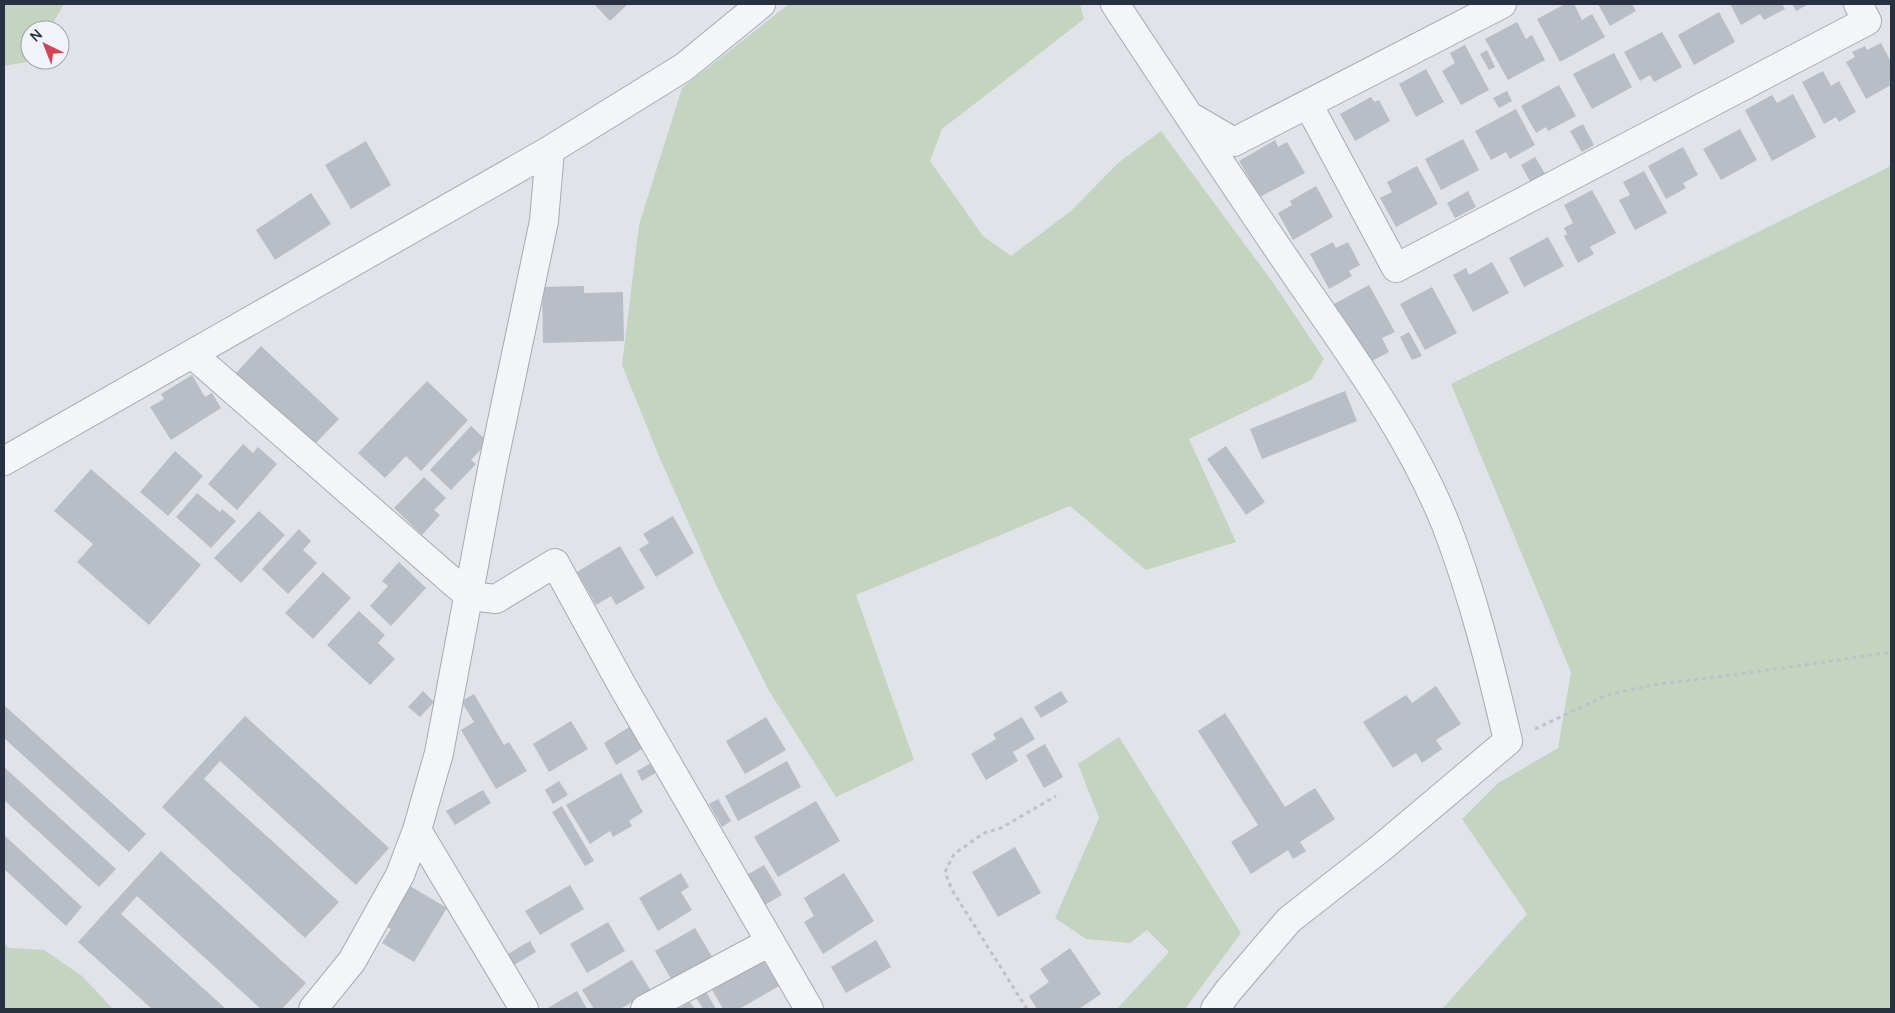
<svg xmlns="http://www.w3.org/2000/svg" width="1895" height="1013" viewBox="0 0 1895 1013" font-family="Manrope,sans-serif">
  <rect width="100%" height="100%" fill="#e0e4e9"/>
  <path fill="#c5d3c1" d="M4,4H64L49,30H30V60L32,61L4,66Z
    M789,4H1080L1084,19L942,129L930,161L983,236L1011,256L1071,211L1118,163L1161,131L1274,284L1324,359L1311,380L1189,439L1236,542L1146,570L1070,506L856,595L914,760L836,797L769,691L716,585L658,454L622,365L639,225L682,88Z
    M1891,166V1009H1442L1527,914L1462,819L1498,783L1558,748L1571,672L1451,384Z
    M1119,737L1241,933L1185,1009H1117L1169,952L1147,930L1130,943L1086,939L1055,918L1099,818L1078,764Z
    M4,943L9,948L44,950L82,976L113,1009H4Z"/>
  <path fill="#b8bdc6" d="M594,4H628L610,21Z
    M1565,4H1574L1582,20L1592,14L1605,37L1560,62L1537,19Z
    M1598,4H1632L1636,11L1610,26Z
    M1730,4H1782L1785,9L1764,20L1760,14L1741,25Z
    M1792,4H1809L1796,11Z
    M1719,12L1735,42L1694,65L1678,35Z
    M1517,22L1526,39L1532,35L1545,60L1508,80L1485,39Z
    M1662,32L1682,67L1654,82L1650,75L1640,81L1624,52Z
    M1881,43L1891,62V85L1866,99L1846,62L1855,57L1852,52L1865,46L1867,50Z
    M1465,45L1489,90L1461,105L1442,71L1455,63L1450,53Z
    M1487,50L1495,67L1489,70L1480,54Z
    M1614,53L1632,87L1592,109L1573,74Z
    M1426,69L1444,102L1416,117L1399,84Z
    M1823,71L1831,86L1839,81L1856,112L1839,122L1836,117L1824,124L1802,82Z
    M1559,85L1576,116L1548,131L1546,127L1536,133L1521,106Z
    M1507,91L1512,101L1499,108L1493,98Z
    M1793,94L1816,137L1772,161L1745,110L1772,95L1777,103Z
    M1371,97L1374,102L1379,100L1390,121L1355,141L1340,114Z
    M1516,109L1535,145L1510,159L1506,152L1491,160L1475,131Z
    M1583,124L1594,145L1582,152L1570,131Z
    M1740,129L1757,160L1721,180L1703,149Z
    M1463,139L1479,170L1441,190L1425,159Z
    M1275,140L1278,147L1287,142L1305,173L1260,197L1239,161Z
    M366,141L391,185L351,209L325,165Z
    M1683,147L1698,175L1683,183L1686,188L1666,199L1648,166Z
    M1535,157L1546,175L1531,183L1521,165Z
    M1417,166L1438,204L1396,227L1380,198L1392,192L1387,182Z
    M1644,171L1667,213L1635,230L1619,200L1630,195L1623,182Z
    M1316,186L1333,217L1293,240L1278,213L1292,205L1290,201Z
    M1592,190L1616,233L1590,247L1594,254L1578,263L1564,236L1567,234L1564,228L1573,223L1564,205Z
    M1468,191L1476,207L1455,218L1447,203Z
    M311,193L331,224L275,260L256,230Z
    M1548,237L1564,266L1524,287L1509,258Z
    M1333,242L1336,248L1348,242L1360,265L1349,271L1352,276L1329,289L1310,254Z
    M1492,262L1509,293L1473,312L1453,275L1466,268L1469,275Z
    M1369,285L1395,332L1382,338L1389,352L1366,364L1334,304Z
    M584,286V293L623,292L624,341L543,343L542,287Z
    M1432,287L1457,333L1425,350L1400,304Z
    M1409,332L1422,356L1412,360L1400,337Z
    M261,346L339,419L312,447L235,374Z
    M192,375L205,397L212,393L221,408L171,440L150,407L164,399L161,394Z
    M427,381L468,420L421,471L406,456L385,478L358,453Z
    M1345,391L1357,421L1262,459L1250,429Z
    M471,426L488,442L471,460L476,464L451,490L430,470Z
    M243,444L253,453L258,447L277,464L237,510L208,484Z
    M1226,446L1265,502L1246,515L1207,459Z
    M175,451L203,476L168,516L140,492Z
    M91,469L201,565L149,625L77,562L93,544L54,511Z
    M424,477L446,498L434,510L440,515L422,535L394,508Z
    M197,493L220,512L222,509L236,521L211,548L176,517Z
    M259,511L285,535L241,583L214,558Z
    M673,516L694,553L656,577L639,549L649,543L643,534Z
    M299,529L311,541L303,550L317,563L288,594L262,569Z
    M620,546L645,588L616,605L611,596L596,605L577,572Z
    M399,562L426,588L391,626L370,606L388,586L382,581Z
    M323,572L351,598L313,639L285,613Z
    M359,611L385,635L378,643L395,659L370,685L327,645Z
    M1436,686L1461,724L1436,740L1442,749L1422,763L1416,753L1393,768L1363,722L1406,695L1412,703Z
    M423,691L434,702L420,717L408,707Z
    M1061,691L1068,702L1041,718L1034,707Z
    M474,694L504,745L509,742L527,771L496,789L461,730L474,722L461,701Z
    M4,705L146,834L129,852L4,738Z
    M1225,713L1285,807L1315,788L1335,819L1300,842L1306,851L1293,859L1288,850L1251,874L1231,842L1258,825L1198,731Z
    M245,716L389,848L356,885L220,761L204,779L339,902L305,938L162,807Z
    M766,717L786,750L745,774L726,741Z
    M1022,717L1035,739L1013,752L1018,761L986,780L971,754L996,739L993,734Z
    M571,721L588,749L549,772L533,744Z
    M629,727L642,749L616,765L604,743Z
    M1045,744L1063,777L1044,788L1026,755Z
    M787,761L801,787L738,821L725,796Z
    M651,763L657,772L642,781L637,771Z
    M4,767L116,869L99,887L4,800Z
    M621,773L643,812L629,821L632,826L613,837L610,831L590,844L566,805Z
    M559,781L568,795L553,804L545,790Z
    M483,790L491,803L455,825L446,811Z
    M718,799L731,821L722,827L709,804Z
    M816,801L840,841L778,877L754,837Z
    M562,806L594,861L585,866L552,812Z
    M4,835L82,907L66,926L4,869Z
    M1015,847L1041,893L998,917L972,872Z
    M161,851L306,983L282,1009H261L137,896L121,914L226,1009H152L78,942Z
    M764,865L782,895L763,906L745,876Z
    M681,873L689,887L681,892L692,910L658,931L639,898Z
    M844,873L874,921L823,954L804,922L814,916L804,898Z
    M570,885L584,909L540,935L525,911Z
    M410,886L447,908L414,962L382,943L391,929L386,926Z
    M608,922L625,951L587,973L570,944Z
    M695,928L714,960L674,984L655,951Z
    M876,940L891,967L846,993L831,967Z
    M530,941L536,952L514,965L508,954Z
    M1070,948L1101,994L1079,1009H1037L1029,996L1049,982L1040,969Z
    M762,958L779,986L739,1009H723L711,988Z
    M632,960L651,991L620,1009H594L582,990Z
    M705,990L716,1009H703L695,996Z
    M577,991L587,1009H546Z
    M690,1002L695,1009H678Z"/>
  <g fill="none" stroke-linecap="round" stroke-linejoin="round">
    <defs>
      <path id="minor" d="M1115,4C1175,95 1235,186 1296,275C1351,355 1410,435 1446,525C1473,595 1491,668 1508,741L1381,848L1289,920L1229,990L1215,1009
        M1308,104L1396,268L1867,21L1858,4
        M1193,118L1234,142L1502,4
        M192,354L469,596L496,599L555,563L623,687L809,1009
        M4,461L550,150L684,67L761,4
        M417,830L524,1009
        M313,1009L352,961L400,875L417,830L439,753L492,469L544,221L550,150
        M645,1009L770,942"/>
    </defs>
    <use href="#minor" stroke="#a5abb3" stroke-width="30"/>
    <path stroke="#bec2c8" stroke-width="3" stroke-dasharray="4 4" stroke-linecap="butt" d="M1535,729L1607,695L1653,685L1791,667L1891,652
      M1027,1009L952,890L945,872L954,854L984,833L1001,828L1056,796"/>
    <use href="#minor" stroke="#f3f5f8" stroke-width="28"/>
  </g>
  <rect width="1895" height="1013" fill="none" stroke="#293141" stroke-width="10"/>
  <g transform="translate(45 45) rotate(317)"><circle r="24" fill="#f0f3f7" stroke="#a0a5ae"/>
  <path d="M0-4L9 19L0 12L-9 19Z" fill="#cf4555"/>
  <text y="-8" font-size="14" font-weight="bold" text-anchor="middle" fill="#293141">N</text>
  </g>
</svg>
